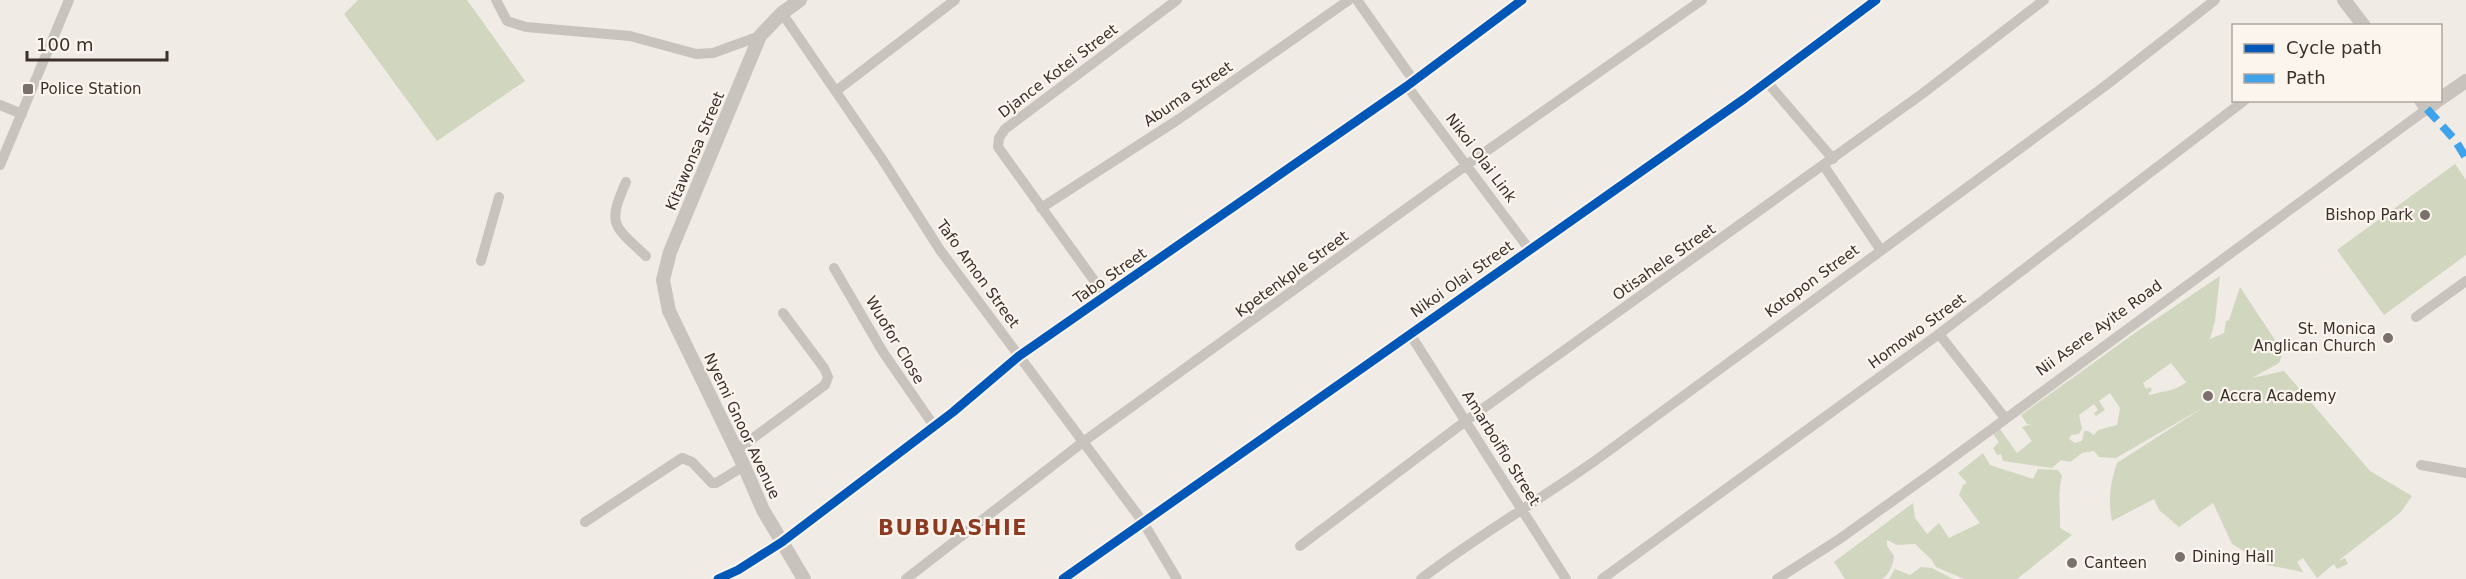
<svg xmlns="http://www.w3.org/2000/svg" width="2466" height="579" viewBox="0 0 2466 579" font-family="'DejaVu Sans',sans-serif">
  <rect width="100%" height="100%" fill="#f0ebe5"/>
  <path fill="#d1d6bf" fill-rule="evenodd" d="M358,0H467L525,81L437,141L344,14Z
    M2455,164L2466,180V255L2384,315L2337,250Z
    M2220,276L2215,321L2210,339L2224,333L2226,321L2229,320L2240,287L2283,352L2279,363L2252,378L2284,371L2370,471L2412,496L2400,513L2338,561L2345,558L2348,564L2337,569L2334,564L2317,578L2303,558L2297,562L2303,572L2267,565L2232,544L2213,503L2179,527L2159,510L2154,499L2112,521C2108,500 2110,484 2117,463L2204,407L2116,458L2099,457L2094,451L2082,453L2070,462L2061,460L2052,468L2003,461L2001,454L1997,455L1993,448L1999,442L1993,434L2000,429L2017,453L2032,441L2022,427L2031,424H2027L2021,415L2135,333ZM2171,363L2186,382C2177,391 2162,391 2150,395L2148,394L2152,390L2150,387L2146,389L2143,383ZM2110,393L2120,408L2117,425L2098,430L2094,435L2088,431H2084L2082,441L2075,443L2069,439L2071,435L2079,434L2082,429L2079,415L2094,404L2098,410L2094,413L2096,416L2105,410L2099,401Z
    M1983,453L1990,465L2033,479L2038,469L2058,470L2062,476C2057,494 2061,509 2060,528L2072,535L2017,579H1964L1936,567L1931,559L1915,544L1897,545L1887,540V546L1894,556C1893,565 1890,573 1882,579H1845L1834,562L1913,503L1915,518L1927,534L1939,523L1949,538L1980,523L1959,495L1963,485L1967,483L1958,473Z
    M1921,567L1932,568L1953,579H1889L1895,569L1910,575Z"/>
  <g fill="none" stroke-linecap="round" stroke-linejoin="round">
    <path stroke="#c9c3be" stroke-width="10" d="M496,0L507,21L526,27L630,36L696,54L713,53L760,36
      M1357,0L1414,81
      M782,13L882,159L940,250L1143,522L1177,579
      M1767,82L1833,159
      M1407,86L1529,249
      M836,91L955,0
      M0,105L22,114
      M0,165L69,0
      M1824,166L1880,249
      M626,182C607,225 613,225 646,256
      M1041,208L1179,119L1349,0
      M481,261L499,197
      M834,268L883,352L934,426
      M1106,297L998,147L999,138L1005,129L1177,0
      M2416,317L2466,281
      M1410,334L1566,579
      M1939,334L2005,418
      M737,450L825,385L828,377L824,368L783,313
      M2421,465L2466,473
      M585,522L682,458L692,462L712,483H716L744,466
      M1300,546L1467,420L1922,94L2044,0
      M718,579L738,570L782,542L953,412L1019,356L1407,86L1522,0
      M906,579L1083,442L1468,164L1702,0
      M1063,579L1744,99L1876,0
      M1421,579C1479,534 1544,498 1603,455L2105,86L2215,0
      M1602,579L1939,334L2245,100
      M1777,579L1838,540L1936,470L2427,109"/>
    <path stroke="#c9c3be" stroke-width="14" d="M800,0L782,13L760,36L670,252L663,280L669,311L744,466L763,510L804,579
      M2344,0L2364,26
      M2440,99L2466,81
      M2421,100L2427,109L2438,100"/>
    <path stroke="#3fa3eb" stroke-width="8" stroke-dasharray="15 8" stroke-linecap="butt" d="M2427,109L2455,140L2466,158"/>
    <defs>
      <path id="cycleway" d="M718,579L738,570L782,542L953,412L1019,356L1407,86L1522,0
        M1063,579L1744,99L1876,0"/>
    </defs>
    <use href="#cycleway" stroke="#fbf5ee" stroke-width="13"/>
    <use href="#cycleway" stroke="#0057b8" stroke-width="9"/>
  </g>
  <g fill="#7a716c" stroke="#fbf5ee" stroke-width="2">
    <rect x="22" y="83" width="12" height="12" rx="3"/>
    <circle cx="2425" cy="215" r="6"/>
    <circle cx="2388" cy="338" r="6"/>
    <circle cx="2208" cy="396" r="6"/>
    <circle cx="2180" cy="557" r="6"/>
    <circle cx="2072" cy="563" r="6"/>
  </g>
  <g text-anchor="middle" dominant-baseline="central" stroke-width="4.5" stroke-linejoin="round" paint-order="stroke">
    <g font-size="15" fill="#3b302b" stroke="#fbf5ee">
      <text transform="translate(1058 71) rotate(-37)">Djance Kotei Street</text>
      <text transform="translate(1188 94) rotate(-34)">Abuma Street</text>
      <text transform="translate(695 151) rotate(-67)">Kitawonsa Street</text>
      <text transform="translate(1481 158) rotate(53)">Nikoi Olai Link</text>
      <text transform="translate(1664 262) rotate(-35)">Otisahele Street</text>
      <text transform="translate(978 274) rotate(54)">Tafo Amon Street</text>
      <text transform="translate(1292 274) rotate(-36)">Kpetenkple Street</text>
      <text transform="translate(1110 276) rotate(-35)">Tabo Street</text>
      <text transform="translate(1462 279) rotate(-35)">Nikoi Olai Street</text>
      <text transform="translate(1812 281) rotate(-36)">Kotopon Street</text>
      <text transform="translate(2099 328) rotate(-36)">Nii Asere Ayite Road</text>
      <text transform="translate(1917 331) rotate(-36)">Homowo Street</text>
      <text transform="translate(895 340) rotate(59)">Wuofor Close</text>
      <text transform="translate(742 426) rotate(65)">Nyemi Gnoor Avenue</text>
      <text transform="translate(1501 448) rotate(58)">Amarboifio Street</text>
    </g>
    <g font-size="15" fill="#3b302b" stroke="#fbf5ee" text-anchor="start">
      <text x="40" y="89">Police Station</text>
      <text x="2413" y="215" text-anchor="end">Bishop Park</text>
      <text x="2376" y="329" text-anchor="end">St. Monica<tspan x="2376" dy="17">Anglican Church</tspan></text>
      <text x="2220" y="396">Accra Academy</text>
      <text x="2192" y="557">Dining Hall</text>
      <text x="2084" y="563">Canteen</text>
    </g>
    <g font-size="21" font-weight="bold" letter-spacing="1.5" fill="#8c3b22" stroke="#fbf5ee">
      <text x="953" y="528">BUBUASHIE</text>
    </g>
  </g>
  <rect x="2232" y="24" width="210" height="78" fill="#fbf5ee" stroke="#aea6a0" stroke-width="1.5"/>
  <rect x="2244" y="44" width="30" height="9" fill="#0057b8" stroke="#aea6a0" stroke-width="1.5"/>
  <text x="2286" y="54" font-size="18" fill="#3b302b">Cycle path</text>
  <rect x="2244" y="74" width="30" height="9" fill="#3fa3eb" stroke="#aea6a0" stroke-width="1.5"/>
  <text x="2286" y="84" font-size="18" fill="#3b302b">Path</text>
  <path d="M27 51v9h140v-9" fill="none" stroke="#3b302b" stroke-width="3"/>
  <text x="36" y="51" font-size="18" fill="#3b302b" stroke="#fbf5ee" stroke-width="4.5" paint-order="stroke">100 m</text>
</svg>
